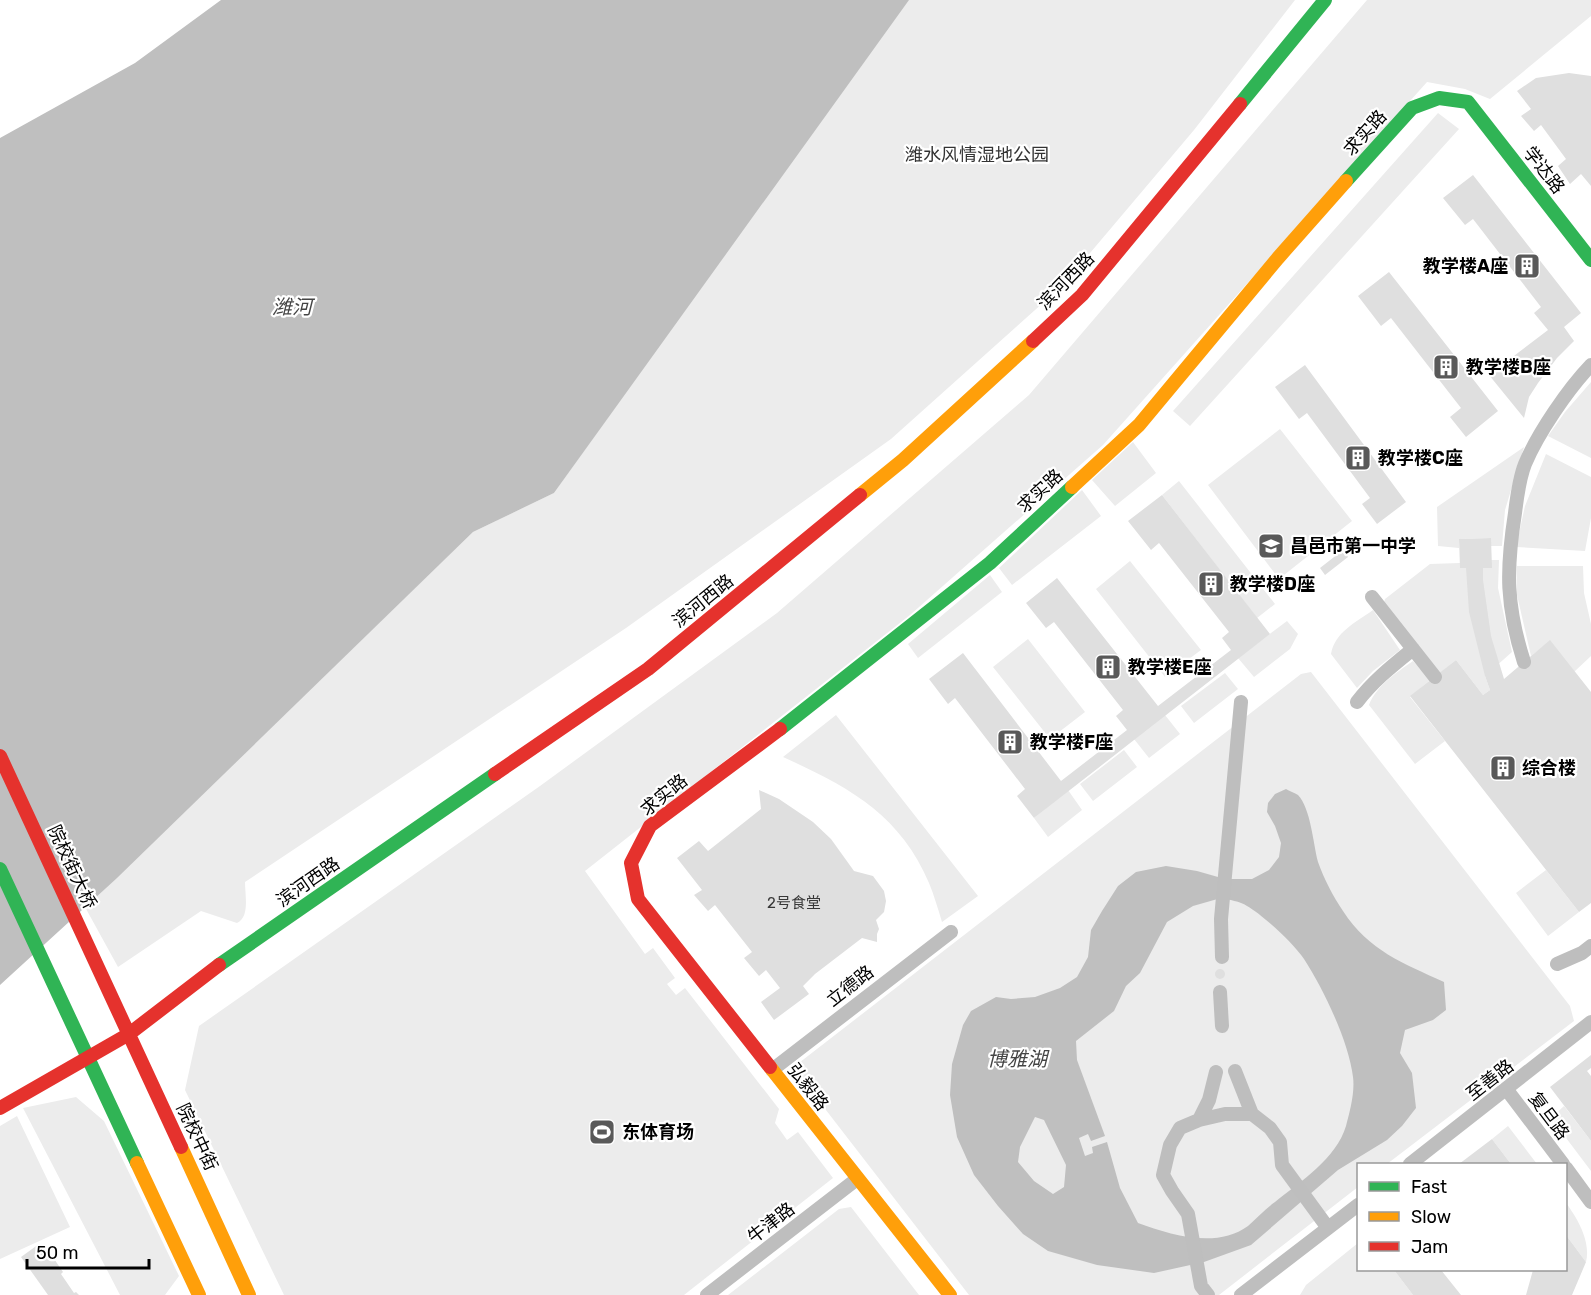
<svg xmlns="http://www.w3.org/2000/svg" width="1591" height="1295" viewBox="0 0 1591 1295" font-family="Rubik,'Noto Sans SC',sans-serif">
  <rect width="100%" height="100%" fill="#fff"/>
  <path fill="#ececec" d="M905,0H1295L1194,130L1063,285L891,439L626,628L245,882C245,895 250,917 237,923L201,911L118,967L85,907L473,532L554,493Z
    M1367,0H1591V16L1490,99L1465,89L1427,82L1103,445L910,615L585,871L645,954L653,948L675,978L667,984L676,995L685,988L779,1109L775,1123L787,1140L798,1132L833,1178L684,1295H284L185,1090L199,1026L540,786L777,613L1029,395Z
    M1438,113L1459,129L1190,426L1173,411Z
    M1591,382V458L1548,436L1565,412Z
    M1280,429L1352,521L1279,579L1208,485Z
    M1133,442L1156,473L1115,506L1092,480Z
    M1524,447L1505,510L1502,546H1491V538L1459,539V548L1438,546L1437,507Z
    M1546,454L1591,477V518L1585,551L1516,547L1525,506Z
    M1179,481L1275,604L1257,618L1162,495Z
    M1082,490L1101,516L1012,585L999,568Z
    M1491,560H1499L1498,588L1512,652L1485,676L1490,690L1483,695L1456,660L1439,674L1383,605L1385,599L1430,564L1460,563V568H1491Z
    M1130,561L1201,650L1165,677L1096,589Z
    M1517,566H1583L1584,593L1591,624V656L1574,672L1550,641L1531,656L1517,595Z
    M990,575L1002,592L918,658L908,644Z
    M1373,610L1400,650L1373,671L1357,688L1331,654C1335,632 1355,623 1373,610Z
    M1287,621L1298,634L1290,649L1254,677L1238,658Z
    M1028,639L1085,712L1050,739L993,667Z
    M1413,661L1430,680L1410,697L1445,741L1415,764L1369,705C1377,685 1396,673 1413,661Z
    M1311,672L1570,1006L1574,1021L1387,1164H1358V1187L1219,1295H969L795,1070V1066L1301,674Z
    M1225,673L1238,689L1194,723L1181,706Z
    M836,715L978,896L942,922C938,909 934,895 929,883C900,814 847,786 783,757Z
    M1165,715L1180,734L1149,758L1134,739Z
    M1124,750L1137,767L1093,801L1080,784Z
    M1068,790L1082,810L1048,837L1034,818Z
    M1546,870L1579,912L1548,936L1516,893Z
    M76,1097L104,1121L179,1276L165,1295H120L23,1108Z
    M1564,1106L1591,1141V1171L1551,1118Z
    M17,1116L70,1227L0,1259V1126Z
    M1508,1126L1537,1164H1511L1492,1139Z
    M1566,1203C1578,1219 1591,1242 1586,1262L1566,1235Z
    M851,1207L919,1295H728L839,1209Z
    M1358,1243V1270H1394L1413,1295H1300L1306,1285Z"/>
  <path fill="#bfbfbf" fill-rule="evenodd" d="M221,0H909L554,493L473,532L117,878L0,985V138L135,63Z
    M1286,789C1289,791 1295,793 1298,795C1311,809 1313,843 1318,862C1324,879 1333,896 1343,911C1369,951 1403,963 1444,982L1446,1010L1433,1020L1405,1030L1400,1053L1412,1073L1416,1108L1402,1126L1387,1140L1338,1170L1251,1245L1204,1262L1154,1273L1097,1265L1048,1251L1023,1234L998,1206L974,1175L957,1137L950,1095L952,1064L963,1025L971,1011L996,997L1011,999L1035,997L1060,988L1077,977L1088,957L1091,930L1102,911L1118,886L1136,872L1166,866L1197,871L1225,879H1252L1269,870L1279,857L1281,843L1275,826L1267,812L1268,803L1275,794ZM1221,898C1229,900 1240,901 1247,906C1263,915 1294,944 1304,959C1323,988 1349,1042 1353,1077C1355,1092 1350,1111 1346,1126C1336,1159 1301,1181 1275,1202C1265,1209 1257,1218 1248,1226C1217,1249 1171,1235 1138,1223L1120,1188L1107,1142L1092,1147L1093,1153L1085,1156L1079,1138L1088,1134L1091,1141L1105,1136L1077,1060L1076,1041L1114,1011L1126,986L1140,973L1167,922L1193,906ZM1035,1117L1044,1120L1066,1165L1064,1187L1053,1194L1034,1181L1018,1162L1020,1147Z"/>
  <path fill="#dfdfdf" d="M1569,73L1591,76V186L1581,174L1570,184L1558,166L1566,159L1541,125L1534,131L1521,116L1531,109L1517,91L1536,78Z
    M1473,175L1581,313L1564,327L1574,341L1557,358L1538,383L1529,397L1524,418L1489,375L1548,330L1534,313L1541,307L1473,219L1465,225L1443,198Z
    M1389,272L1498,411L1466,437L1450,417L1461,408L1391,318L1381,326L1358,296Z
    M1305,365L1406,502L1377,524L1362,504L1370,498L1307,413L1299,419L1275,387Z
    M1162,495L1270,634L1034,818L1017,796L1025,789L955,698L948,704L929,679L963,653L1061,781L1127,730L1116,716L1123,710L1054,622L1046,628L1026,603L1057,578L1158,706L1231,650L1222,638L1229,632L1159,543L1151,550L1128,521Z
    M1491,538L1492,568H1483V580L1491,636L1504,679L1550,640L1591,692V903L1579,912L1410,696L1456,660L1483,695L1490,690L1485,676L1469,612L1466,568H1460L1459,539Z
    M1343,550L1348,557L1325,575L1320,568Z
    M759,790L779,799L813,822L831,839L854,871L873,876L884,891L886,901L884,912L876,920L879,929L877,934V942L862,938L815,974L803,986L809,994L774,1020L761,1002L780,988L766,970L759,976L744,958L752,952L715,905L708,911L694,895L702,890L677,858L699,841L708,851L761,809Z
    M1215 974a5 5 0 1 1 10 0a5 5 0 1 1-10 0Z
    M1591,1055V1068L1587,1071L1591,1076V1141L1550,1087Z
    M1492,1139L1511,1164H1459Z
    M1566,1235L1586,1262L1572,1295H1526L1533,1270L1566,1269Z
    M39,1244L45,1252L48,1250L63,1272L61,1274L74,1293L76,1292L79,1295H48L21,1257Z
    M1394,1270H1441L1461,1295H1413Z"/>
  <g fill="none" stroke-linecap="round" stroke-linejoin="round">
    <path stroke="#bebebe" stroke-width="14" d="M1372,597L1435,677
      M1524,662C1506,606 1506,570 1515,513C1517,497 1519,479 1525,464C1538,433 1568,389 1591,365
      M1357,702C1373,681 1392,666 1413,649
      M1222,957L1221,919L1241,702
      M1557,964L1582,953L1591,946
      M1220,992L1222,1026
      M772,1070L951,932
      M1235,1071L1252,1114
      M1507,1090L1563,1164
      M1199,1120L1209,1100L1216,1072
      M1410,1164L1591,1022
      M1566,1168L1591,1202
      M707,1295L857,1179
      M1208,1295L1201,1286L1188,1214L1172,1191L1163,1175L1170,1145L1180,1128L1199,1120L1225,1114H1252L1270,1128L1280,1142L1282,1165L1328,1228
      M1241,1295L1358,1205"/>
    <path stroke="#30b455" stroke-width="14" d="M1240,104L1325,0
      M1346,181L1412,108L1439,98L1468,102L1591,260
      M780,729L990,563L1072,487
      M0,869L137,1163
      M219,965L495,774"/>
    <path stroke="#ff9f0a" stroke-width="14" d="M1072,487L1139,425L1278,258L1346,181
      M860,495L903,460L1033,341
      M770,1067L950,1295
      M181,1147L249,1295
      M137,1163L199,1295"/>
    <path stroke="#e5322d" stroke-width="14" d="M1033,341L1082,295L1240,104
      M0,756L181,1147
      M495,774L648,669L860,495
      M770,1067L638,899L631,863L650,826L780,729
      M0,1108L129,1034L219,965"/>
  </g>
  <defs>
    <symbol id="building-square" viewBox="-11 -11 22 22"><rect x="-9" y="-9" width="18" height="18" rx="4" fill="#595959" stroke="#fff"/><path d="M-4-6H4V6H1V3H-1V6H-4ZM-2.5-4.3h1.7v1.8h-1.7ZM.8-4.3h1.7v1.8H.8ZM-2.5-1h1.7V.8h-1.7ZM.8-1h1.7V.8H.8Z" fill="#fff"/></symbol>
    <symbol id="school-square" viewBox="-11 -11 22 22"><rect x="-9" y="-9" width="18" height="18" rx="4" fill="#595959" stroke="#fff"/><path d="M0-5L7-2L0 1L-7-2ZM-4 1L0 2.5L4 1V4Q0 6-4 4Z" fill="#fff"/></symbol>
    <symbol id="stadium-square" viewBox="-11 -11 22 22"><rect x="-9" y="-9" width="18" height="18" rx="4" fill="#595959" stroke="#fff"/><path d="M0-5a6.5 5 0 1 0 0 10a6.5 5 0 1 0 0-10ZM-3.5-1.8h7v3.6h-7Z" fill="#fff"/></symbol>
  </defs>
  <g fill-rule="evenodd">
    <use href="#building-square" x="1512" y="251" width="30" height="30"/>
    <use href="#building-square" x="1431" y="352" width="30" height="30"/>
    <use href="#building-square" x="1343" y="443" width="30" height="30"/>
    <use href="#school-square" x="1256" y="531" width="30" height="30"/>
    <use href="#building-square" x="1196" y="569" width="30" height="30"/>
    <use href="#building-square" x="1093" y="652" width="30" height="30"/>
    <use href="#building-square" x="995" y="727" width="30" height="30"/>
    <use href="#building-square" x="1488" y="753" width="30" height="30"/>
    <use href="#stadium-square" x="587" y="1117" width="30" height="30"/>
  </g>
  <g text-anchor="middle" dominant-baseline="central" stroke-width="4.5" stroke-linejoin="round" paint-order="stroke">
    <g font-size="15" fill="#383838">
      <text x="794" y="903">2号食堂</text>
    </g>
    <g font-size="18" fill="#000" stroke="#fff">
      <text transform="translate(1365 133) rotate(-48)">求实路</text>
      <text transform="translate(1544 170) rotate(52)">学达路</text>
      <text transform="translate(1066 281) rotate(-46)">滨河西路</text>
      <text transform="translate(1040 491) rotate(-43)">求实路</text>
      <text transform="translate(703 601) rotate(-39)">滨河西路</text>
      <text transform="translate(664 795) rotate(-39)">求实路</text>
      <text transform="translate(72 867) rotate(65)">院校街大桥</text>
      <text transform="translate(308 882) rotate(-35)">滨河西路</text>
      <text transform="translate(850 986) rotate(-38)">立德路</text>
      <text transform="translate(1490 1080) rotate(-38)">至善路</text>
      <text transform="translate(808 1087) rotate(52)">弘毅路</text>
      <text transform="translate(1549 1116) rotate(53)">复旦路</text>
      <text transform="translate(197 1137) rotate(65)">院校中街</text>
      <text transform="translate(771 1223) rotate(-38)">牛津路</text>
    </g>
    <g font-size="18" fill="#333" stroke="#fff">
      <text x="977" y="155">潍水风情湿地公园</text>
    </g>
    <g font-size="18" font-weight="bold" fill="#000" stroke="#fff" text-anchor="start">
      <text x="1508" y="266" text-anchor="end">教学楼A座</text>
      <text x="1466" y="367">教学楼B座</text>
      <text x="1378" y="458">教学楼C座</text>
      <text x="1290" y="546">昌邑市第一中学</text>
      <text x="1230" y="584">教学楼D座</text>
      <text x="1128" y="667">教学楼E座</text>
      <text x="1030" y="742">教学楼F座</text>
      <text x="1522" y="768">综合楼</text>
      <text x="622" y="1132">东体育场</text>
    </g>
    <g font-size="20" font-style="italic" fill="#444" stroke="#fff">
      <text x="292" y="307">潍河</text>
      <text x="1017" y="1059">博雅湖</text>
    </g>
  </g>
  <rect x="1357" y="1163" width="210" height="108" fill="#ffffff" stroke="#999999" stroke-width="1.5"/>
  <rect x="1369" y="1182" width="30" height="9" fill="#30b455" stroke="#999999" stroke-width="1.5"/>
  <text x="1411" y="1193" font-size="18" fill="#000000">Fast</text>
  <rect x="1369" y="1212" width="30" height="9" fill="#ff9f0a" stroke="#999999" stroke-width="1.5"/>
  <text x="1411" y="1223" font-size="18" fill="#000000">Slow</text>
  <rect x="1369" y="1242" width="30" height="9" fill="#e5322d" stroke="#999999" stroke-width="1.5"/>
  <text x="1411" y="1253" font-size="18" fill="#000000">Jam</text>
  <path d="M27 1259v9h122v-9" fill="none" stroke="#000000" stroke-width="3"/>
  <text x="36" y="1259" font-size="18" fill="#000000" stroke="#ffffff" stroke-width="4.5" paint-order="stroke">50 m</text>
</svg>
